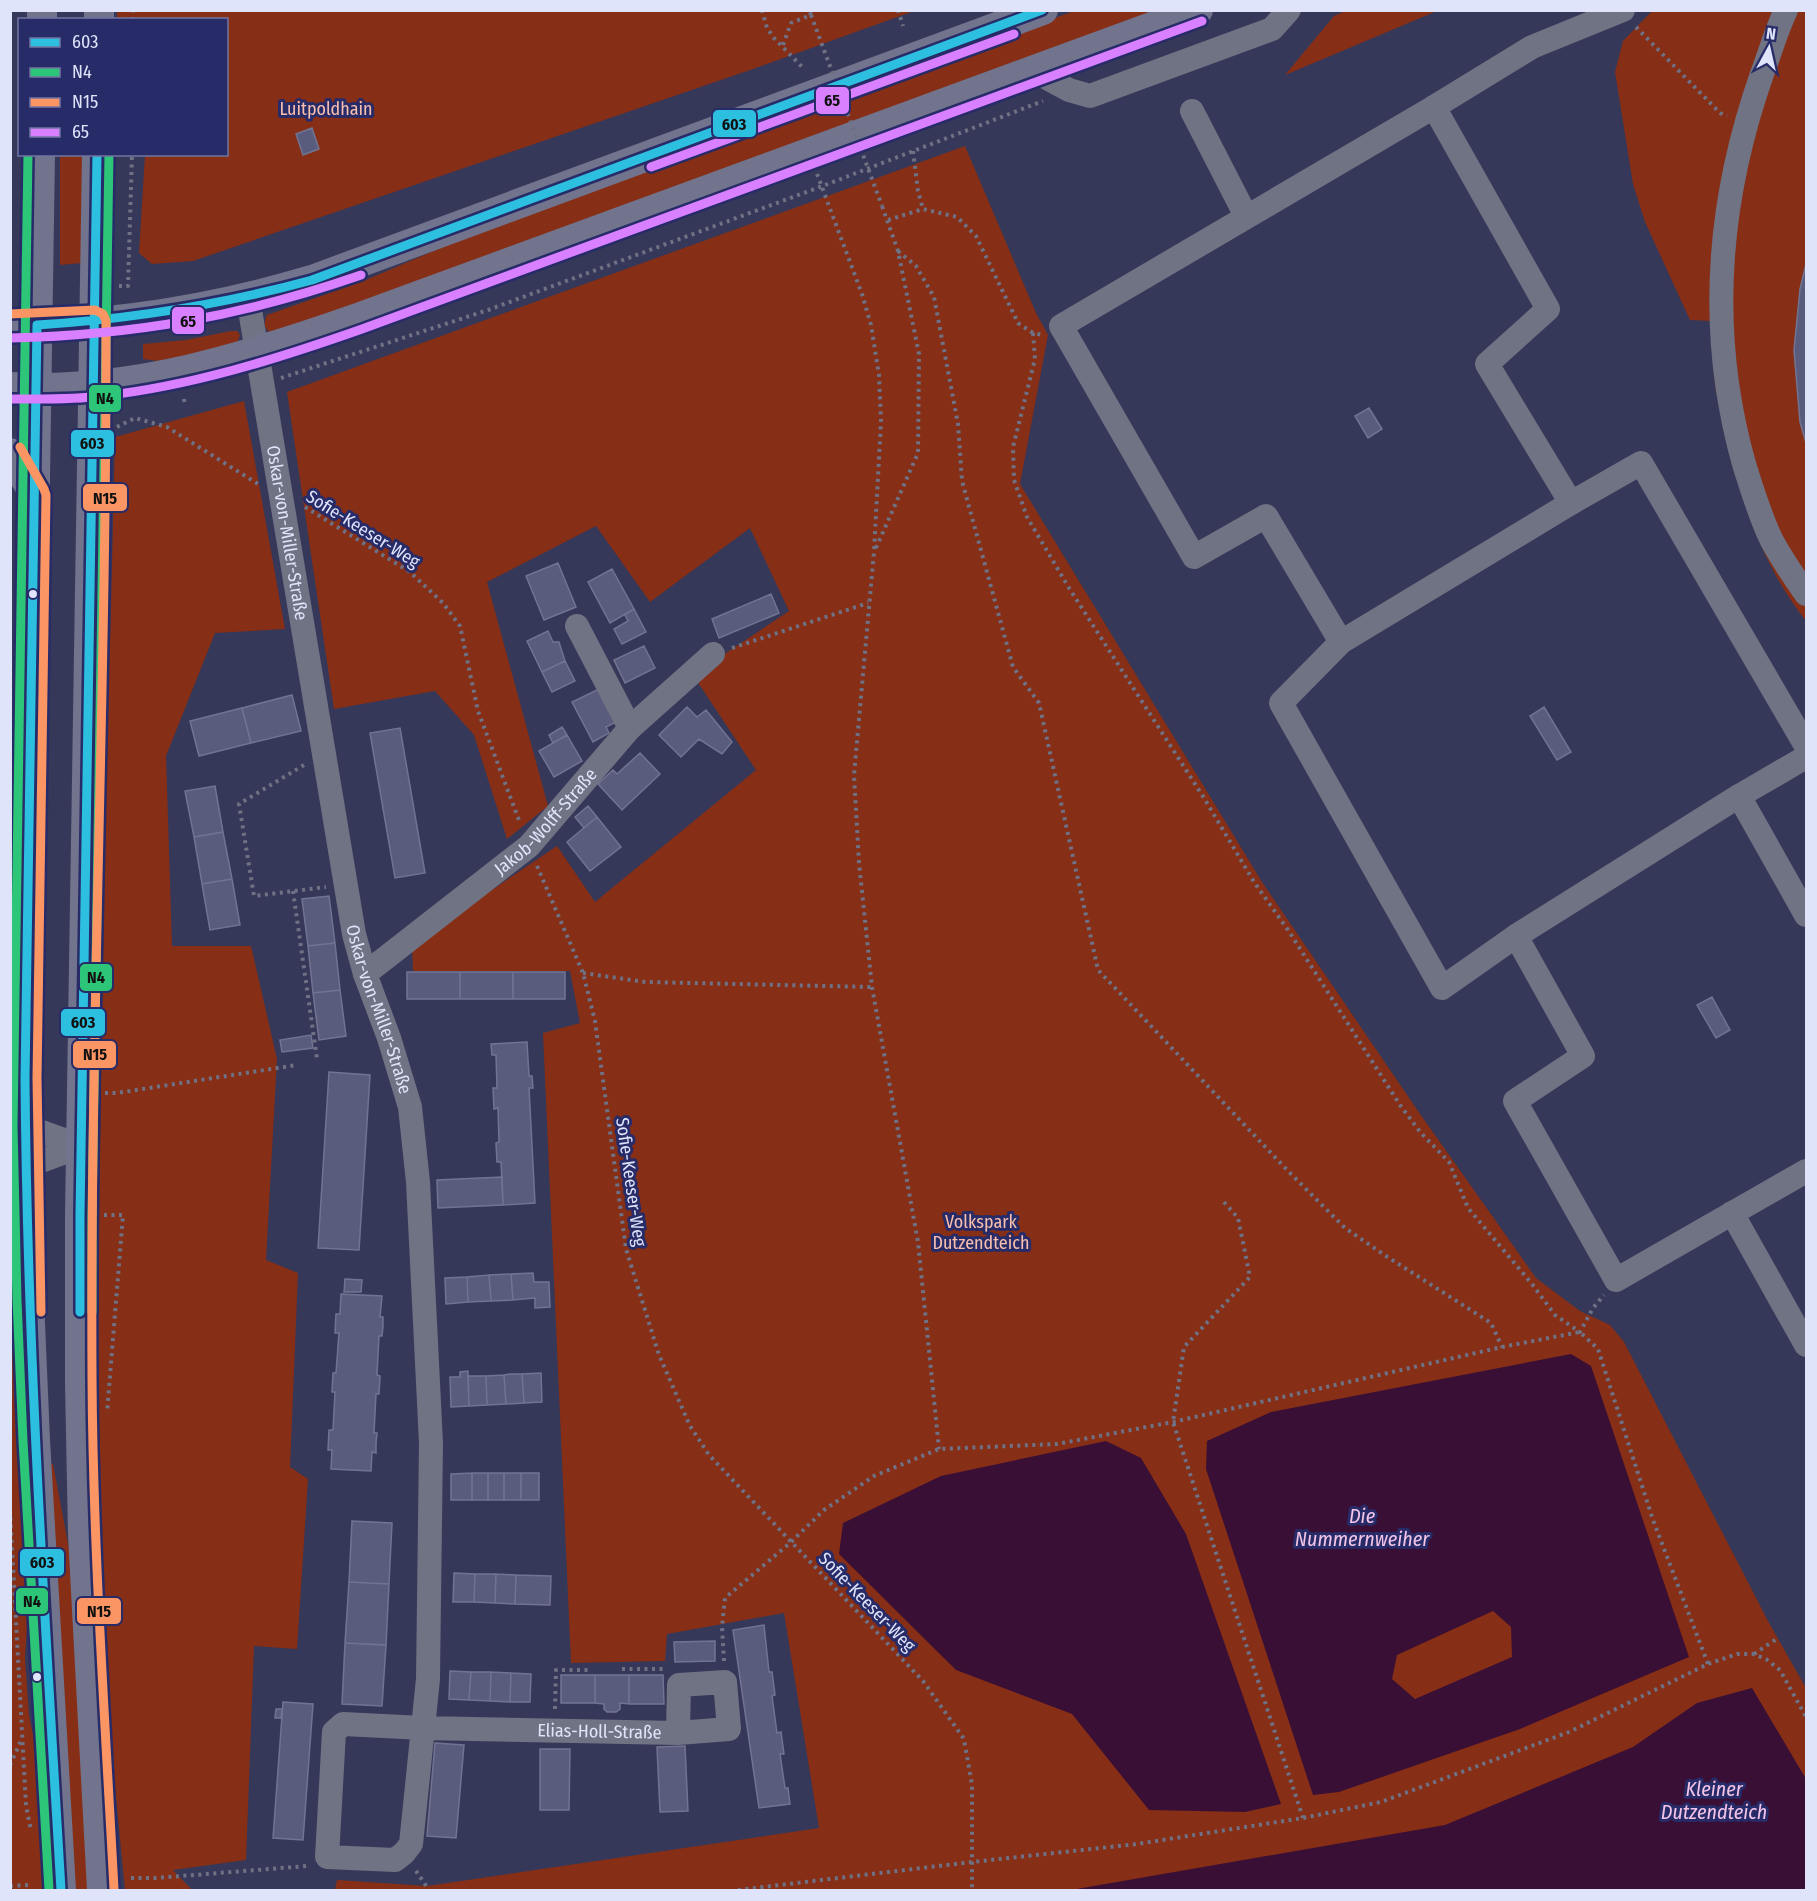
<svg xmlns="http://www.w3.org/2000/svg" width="1817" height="1901" viewBox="0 0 1817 1901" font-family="'Fira Sans Condensed',sans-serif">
  <rect width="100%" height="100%" fill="#363859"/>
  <path fill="#862e16" d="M1348,10L1437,11L1285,75L1334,16Z
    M117,11H914L750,70L193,261L152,264L139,253L145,155L226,154V20L117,19Z
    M1074,11H1163L273,334C264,330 263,324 267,315L361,282L525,212Z
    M1652,11H1806V621C1762,566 1740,497 1725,429C1722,414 1717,399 1715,385C1713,363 1712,342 1711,321L1690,320L1645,222L1633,184L1615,72L1623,41Z
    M965,146L1036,313L1048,335L1020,484L1262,882L1418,1111L1536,1278L1580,1311L1610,1325L1624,1342L1768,1621L1806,1688V1890H335L337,1880L427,1886L819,1828L784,1613L667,1634L665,1661L571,1663L543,1033L580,1023L570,971H413L412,944L557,846L595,902L756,770L693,675L789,611L750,528L650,602L596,526L487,582L548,806L507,839L474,735L435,691L334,709L287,392Z
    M60,155H83L82,263L60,265Z
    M231,331H237L240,335L238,341L234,346L158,361L143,359V344L186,340Z
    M244,401L285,629L215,633L166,756L172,946H251L277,1059L266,1260L298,1273L290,1467L308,1479L297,1649L254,1646L246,1860L173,1870L192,1890H125L94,1573L91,1435L99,859L110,645L115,437Z
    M10,1222L13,1234L31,1562L25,1658L29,1715L42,1779L48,1890H11Z
    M46,1464H53L70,1554L90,1890H70Z"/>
  <path fill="#3a0f35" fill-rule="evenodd" d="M1571,1354L1591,1366L1689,1657L1520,1729L1339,1792L1313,1795L1206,1469L1207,1441L1271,1412ZM1493,1611L1511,1627L1512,1657L1415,1699L1392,1679L1397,1655Z
    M1106,1441L1141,1458L1186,1534L1281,1804L1245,1812L1149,1810L1072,1714L956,1670L839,1554L843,1523L941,1476Z
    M1752,1688L1806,1779V1890H1071L1445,1825L1633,1747L1697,1703Z"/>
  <path fill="#595c7d" stroke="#717491" stroke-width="1.5" d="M312,128L319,149L303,155L296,134Z
    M1806,264V443L1800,422L1794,350L1800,289Z
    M1369,408L1382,429L1368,438L1355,416Z
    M558,563L576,607L544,620L526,576Z
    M612,569L634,609L610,623L588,582Z
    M771,594L779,613L719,638L712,619Z
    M634,609L646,632L622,644L614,629L628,621L625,615Z
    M548,631L553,642H559L565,661L542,672L527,641Z
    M644,646L655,668L625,683L614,660Z
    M565,661L575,681L552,692L542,672Z
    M599,689L616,722L606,727L609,733L593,742L572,702Z
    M292,695L301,731L251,743L242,708Z
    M687,707L697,717L706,710L732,742L722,754L699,739L681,757L659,735Z
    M1544,707L1571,752L1557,760L1530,716Z
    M242,708L251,743L199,756L190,721Z
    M562,727L567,735L553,743L549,735Z
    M400,728L425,873L395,878L370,733Z
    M567,735L582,761L554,777L539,751Z
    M640,753L660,774L622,810L598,784L613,770L617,774Z
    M215,786L223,832L194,837L185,791Z
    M588,806L597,817L584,828L575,817Z
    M597,817L621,847L590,871L567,842Z
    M223,832L232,879L202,884L194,837Z
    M232,879L240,925L210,930L202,884Z
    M329,896L335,943L308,946L302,899Z
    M335,943L340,990L313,993L308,946Z
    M407,972H460V999H407Z
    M460,972H513V999H460Z
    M513,972H565V999H513Z
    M340,990L346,1036L319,1040L313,993Z
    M1712,997L1730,1030L1716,1038L1697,1005Z
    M311,1035L313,1048L282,1052L280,1040Z
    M527,1042L529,1076H532L533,1088H529L535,1203L503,1205L501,1162H497L496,1143L499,1142L498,1108L494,1109L493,1088H497L496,1055H492L491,1044Z
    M329,1072L370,1075L359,1250L318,1248Z
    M502,1177L503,1205L438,1208L437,1180Z
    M533,1273L534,1282H549L550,1307L535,1308V1298L513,1300L511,1274Z
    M511,1274L513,1300L491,1301L489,1275Z
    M489,1275L491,1301L468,1302L467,1277Z
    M467,1277L468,1302L446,1304L445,1278Z
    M345,1279L362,1280L361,1292H344Z
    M341,1294L382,1296L380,1317H383V1326L382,1336H379L377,1375L380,1376L379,1394H376L374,1433H377L376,1443V1453L372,1452L371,1471L331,1469L332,1450H328L329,1430H333L335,1392H332L333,1373H336L339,1333H335L336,1314H340Z
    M468,1371L469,1406L451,1407L450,1377H460V1372Z
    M541,1373L542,1402L524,1403L522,1374Z
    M510,1374H522L524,1403L506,1404L504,1375Z
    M504,1375L506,1404L487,1405L486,1376Z
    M468,1376H486L487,1405L469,1406Z
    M472,1473V1500H451V1474Z
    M472,1473H488V1500H472Z
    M488,1473H504V1500H488Z
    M504,1473H521V1500H504Z
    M521,1473H539V1500H521Z
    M352,1521L392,1523L389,1584L349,1582Z
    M454,1573L475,1574L474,1602H453Z
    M475,1574H496L495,1603L474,1602Z
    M496,1574L516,1575L515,1604L495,1603Z
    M516,1575L551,1576L550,1605L515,1604Z
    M349,1582L389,1584L386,1645L345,1643Z
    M764,1625L769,1672H772L775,1695L772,1696L777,1733L781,1732L784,1754H780L785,1788H788L790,1804L759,1808L733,1630Z
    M715,1641V1661L675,1662L674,1642Z
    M345,1643L386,1645L382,1706L342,1704Z
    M450,1671L471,1672L469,1700L449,1699Z
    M471,1672H491L490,1701L469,1700Z
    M491,1672L511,1673L510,1702L490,1701Z
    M511,1673L531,1674L530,1702H510Z
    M561,1675H595V1703H561Z
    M595,1675H629V1704L620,1703V1709L616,1712H607L604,1709V1704L595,1703Z
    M629,1675H663L664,1704H629Z
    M283,1702L313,1704L303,1840L273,1838Z
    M276,1709H282L281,1718H275Z
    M435,1743L464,1745L456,1838L427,1836Z
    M685,1746L688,1811L660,1812L657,1747Z
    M540,1749H570L569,1810H540Z"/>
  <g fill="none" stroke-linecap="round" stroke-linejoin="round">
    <path stroke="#6f7184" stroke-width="4" stroke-dasharray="3 4.5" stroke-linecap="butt" d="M762,10L767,28L774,38L804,69
      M898,10L903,26
      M133,20V10
      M1636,27L1720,113L1727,116
      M783,45L791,23L811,15L809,10
      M913,151L918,191L923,209
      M817,174L862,294L871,325L879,375L881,421L874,552L854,775L859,863L872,987L918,1242L939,1449
      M888,220L923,209L957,217L976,236L1018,323L1033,333L1043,335
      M898,251L916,266L934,297L958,424L962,481L1013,667L1039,703L1098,970L1289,1172L1345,1228L1386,1256L1491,1323L1502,1347
      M119,286H128L132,154
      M1033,333L1035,359L1013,447L1014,480L1027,517L1069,588L1204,798L1254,882L1288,930L1400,1105L1421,1133L1449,1162L1468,1208L1532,1284L1555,1315L1580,1332L1593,1308L1604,1295
      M281,378L488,310L820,187L1043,101
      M184,399L185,406
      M117,427L135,418L167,427L258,484
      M305,507L410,572L443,603L460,626L478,711L520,823
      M876,548L918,453L919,354L898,251L882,206
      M732,648L868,603
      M304,765L239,804L254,896L326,887
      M537,866L583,973L595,1021L626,1249L659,1355L690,1426L709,1455L923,1681L964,1739L972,1785V1890
      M293,891L317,1059
      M583,973L645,982L872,987
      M105,1093H117L297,1065
      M1224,1202L1238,1218L1250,1277L1184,1347L1173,1422L1303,1818
      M104,1215H123L107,1413
      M10,1510L26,1806L31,1830
      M1754,1654L1778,1638
      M724,1661L722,1627L725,1598L790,1543L824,1510L874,1476L939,1449L1057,1444L1173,1422L1502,1347L1580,1332L1598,1349L1653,1520L1708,1664
      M622,1669H666
      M555,1709L556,1670H588
      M10,1765L21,1741
      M416,1871L429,1890
      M131,1878H156L307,1866
      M10,1886L28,1885
      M738,1890L972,1862L1137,1844L1303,1818L1381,1802L1569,1732L1708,1664L1737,1654H1753L1766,1659L1780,1670L1806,1717"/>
    <g stroke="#707384" stroke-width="24">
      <path d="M1786,10C1776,31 1770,53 1762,74C1717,202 1707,333 1744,464C1752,489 1760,517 1772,541C1782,559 1794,577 1806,594"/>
      <path d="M1034,71L1069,90L1090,96L1272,29L1289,10"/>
      <path d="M1434,107L1532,47L1623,10"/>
      <path d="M1192,111L1246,216"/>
      <path id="s1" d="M248,298L354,934L365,974L389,1038L410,1107L418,1182L431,1443L428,1679L411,1844L404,1853L395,1860L327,1857L334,1732L343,1724L423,1728L678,1733L729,1729L725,1682L679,1685L678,1733"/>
      <path d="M577,626L630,728"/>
      <path d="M1341,642L1571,503"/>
      <path d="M1806,746L1641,463L1571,503L1487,364L1548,309L1434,107L1061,326L1194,557L1266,516L1341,642L1281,703L1442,988L1516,936L1583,1056L1515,1101L1616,1280L1806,1171"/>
      <path d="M1806,757L1739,796L1806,915"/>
      <path d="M1516,936L1739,796"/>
      <path id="s2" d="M365,974L529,846L630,728L713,654"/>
      <path d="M10,1128L25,1126L81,1146"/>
      <path d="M10,1168L25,1167L81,1146"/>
      <path d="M1732,1213L1806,1345"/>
    </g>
    <path stroke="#71748c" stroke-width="30" d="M42,10V20
      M99,20V10
      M40,154L25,1126L29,1300L35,1440L61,1890
      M97,154L80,1215V1383L83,1535L102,1890
      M10,326C113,326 214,309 312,280L1043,10
      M10,387C130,394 247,357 358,318L1198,10
      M10,453L33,492"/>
    <path stroke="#6f7184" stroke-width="4" stroke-dasharray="3 4.5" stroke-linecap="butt" d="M811,15L882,206"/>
    <defs>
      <path id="bus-1" d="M80,1312V1215L97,154
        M61,1890C45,1619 27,1349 25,1078L37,325C131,319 221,305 312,280L1042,10"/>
      <path id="bus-2" d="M28,154L13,1126L17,1300L23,1441L49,1890
        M92,1312V1215L109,154"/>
      <path id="bus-3" d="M10,314L95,310L103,314L106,321C107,673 90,1025 92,1377C93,1548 105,1719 114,1889
        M20,447L44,489L46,495L37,1078L41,1312"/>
      <path id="bus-4" d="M651,167L1014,34
        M10,338C135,335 243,316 361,275
        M10,399C41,399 71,400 102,396C191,386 277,359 362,329L1202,21"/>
    </defs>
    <use href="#bus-1" stroke="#272b68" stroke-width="14"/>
    <use href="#bus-2" stroke="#272b68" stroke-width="14"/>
    <use href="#bus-3" stroke="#272b68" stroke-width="14"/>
    <use href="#bus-4" stroke="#272b68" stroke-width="14"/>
    <use href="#bus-1" stroke="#2dbfdf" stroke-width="9"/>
    <use href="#bus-2" stroke="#2dc577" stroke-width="9"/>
    <use href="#bus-3" stroke="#fb9564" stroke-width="9"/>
    <use href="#bus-4" stroke="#d880ff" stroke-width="9"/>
  </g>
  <g fill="#dfe4fb" stroke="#272b68" stroke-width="2">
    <circle cx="33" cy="594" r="5"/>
    <circle cx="37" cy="1677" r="5"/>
  </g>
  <g text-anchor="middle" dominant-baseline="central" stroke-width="6" stroke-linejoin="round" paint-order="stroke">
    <g font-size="18" fill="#f9bfaf" stroke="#272b68">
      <text x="326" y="109">Luitpoldhain</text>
      <text x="981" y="1222">Volkspark<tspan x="981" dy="21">Dutzendteich</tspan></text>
    </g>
    <g font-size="18" fill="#dfe4fb" stroke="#272b68">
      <text transform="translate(363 529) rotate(32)">Sofie-Keeser-Weg</text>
      <text stroke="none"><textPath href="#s1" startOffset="238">Oskar-von-Miller-Straße</textPath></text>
      <text stroke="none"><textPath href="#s2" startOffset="237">Jakob-Wolff-Straße</textPath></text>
      <text stroke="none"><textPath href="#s1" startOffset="724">Oskar-von-Miller-Straße</textPath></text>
      <text transform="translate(631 1182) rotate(82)">Sofie-Keeser-Weg</text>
      <text transform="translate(867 1602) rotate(46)">Sofie-Keeser-Weg</text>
      <text stroke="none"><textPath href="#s1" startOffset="2050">Elias-Holl-Straße</textPath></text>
    </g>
    <g font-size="20" font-style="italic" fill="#f5c5e8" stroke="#272b68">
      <text x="1362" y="1516">Die<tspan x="1362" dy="23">Nummernweiher</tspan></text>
      <text x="1714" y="1789">Kleiner<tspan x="1714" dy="23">Dutzendteich</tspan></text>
    </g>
  </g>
  <g stroke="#272b68" stroke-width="2">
    <rect x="815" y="86" width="35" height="29" rx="6" fill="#d880ff"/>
    <rect x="712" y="109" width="45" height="29" rx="6" fill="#2dbfdf"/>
    <rect x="171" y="306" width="34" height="29" rx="6" fill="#d880ff"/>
    <rect x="88" y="384" width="34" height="29" rx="6" fill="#2dc577"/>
    <rect x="70" y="429" width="45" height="29" rx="6" fill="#2dbfdf"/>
    <rect x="82" y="483" width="46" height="29" rx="6" fill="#fb9564"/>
    <rect x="79" y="963" width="34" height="29" rx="6" fill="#2dc577"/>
    <rect x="60" y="1008" width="46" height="29" rx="6" fill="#2dbfdf"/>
    <rect x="72" y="1040" width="45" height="29" rx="6" fill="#fb9564"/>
    <rect x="19" y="1548" width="46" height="29" rx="6" fill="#2dbfdf"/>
    <rect x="15" y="1587" width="34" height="28" rx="6" fill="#2dc577"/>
    <rect x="76" y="1597" width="46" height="28" rx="6" fill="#fb9564"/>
  </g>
  <g font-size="16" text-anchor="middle" font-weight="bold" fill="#111">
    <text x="832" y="106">65</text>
    <text x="734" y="130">603</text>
    <text x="188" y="327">65</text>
    <text x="105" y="404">N4</text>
    <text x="92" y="449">603</text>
    <text x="105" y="504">N15</text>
    <text x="96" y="983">N4</text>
    <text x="83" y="1028">603</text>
    <text x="95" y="1060">N15</text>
    <text x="42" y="1568">603</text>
    <text x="32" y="1607">N4</text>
    <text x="99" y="1617">N15</text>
  </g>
  <rect width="1817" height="1901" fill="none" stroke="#dfe4fb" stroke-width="24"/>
  <rect x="18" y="18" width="210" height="138" fill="#272b68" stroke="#7175a3" stroke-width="1.5"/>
  <rect x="30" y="38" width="30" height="9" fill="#2dbfdf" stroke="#7175a3" stroke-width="1.5"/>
  <text x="72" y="48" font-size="18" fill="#dfe4fb">603</text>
  <rect x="30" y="68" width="30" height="9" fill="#2dc577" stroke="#7175a3" stroke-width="1.5"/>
  <text x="72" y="78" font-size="18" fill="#dfe4fb">N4</text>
  <rect x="30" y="98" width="30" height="9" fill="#fb9564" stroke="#7175a3" stroke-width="1.5"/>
  <text x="72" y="108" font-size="18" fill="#dfe4fb">N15</text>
  <rect x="30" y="128" width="30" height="9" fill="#d880ff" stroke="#7175a3" stroke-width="1.5"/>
  <text x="72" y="138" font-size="18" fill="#dfe4fb">65</text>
  <g transform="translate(1769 48) rotate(8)" stroke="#272b68" stroke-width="4.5" paint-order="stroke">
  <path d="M0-4.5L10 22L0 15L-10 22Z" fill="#dfe4fb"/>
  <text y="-9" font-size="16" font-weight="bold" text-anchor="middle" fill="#dfe4fb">N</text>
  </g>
</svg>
